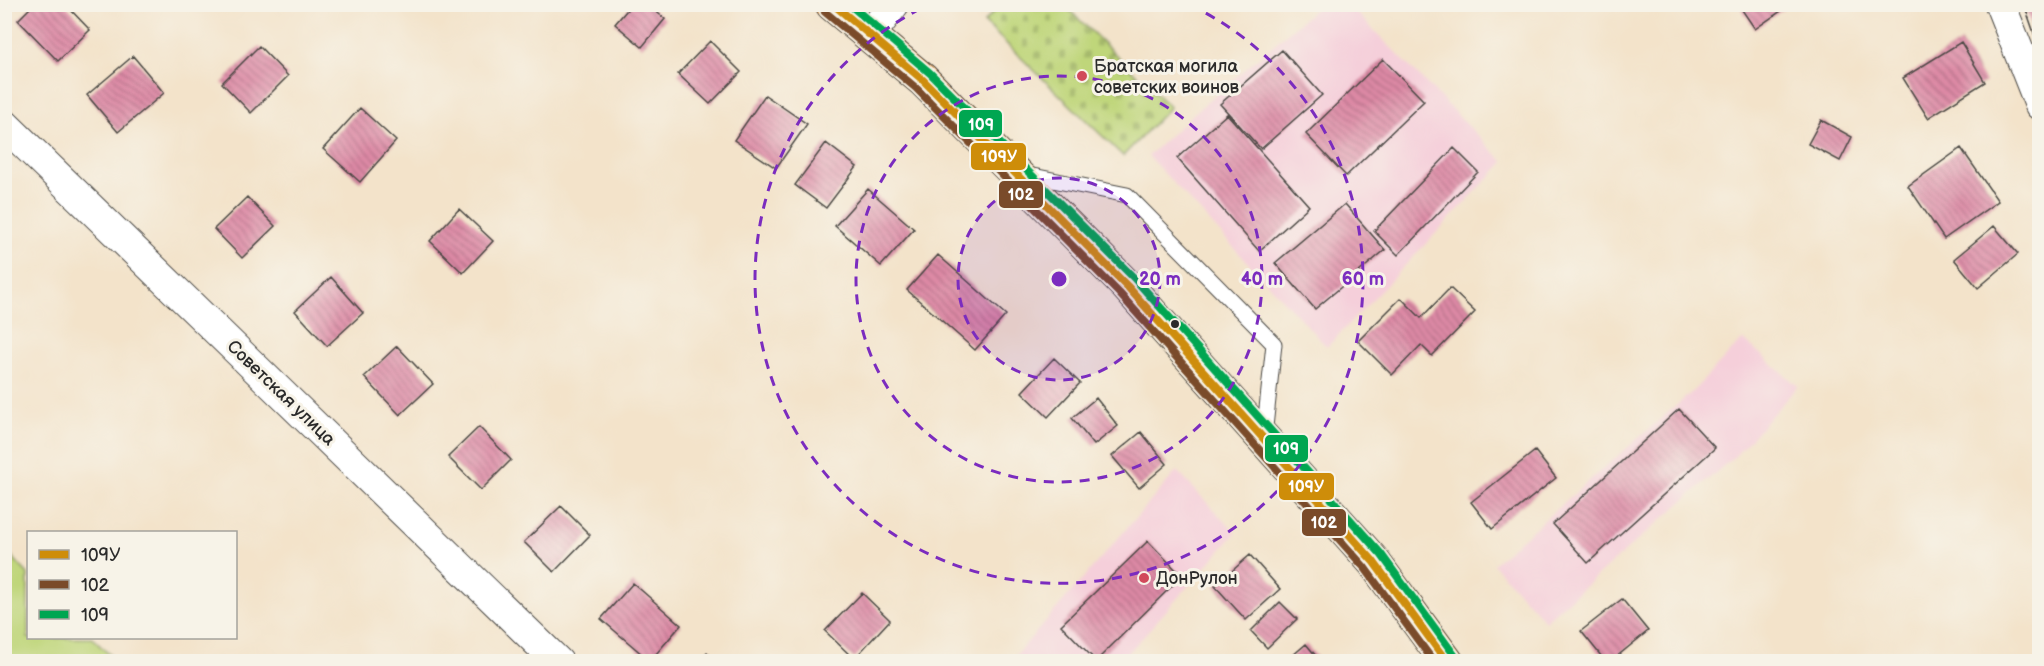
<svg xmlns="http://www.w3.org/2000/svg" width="2044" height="666" viewBox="0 0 2044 666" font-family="'Balsamiq Sans',sans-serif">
  <defs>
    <pattern id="cemetery-stones" width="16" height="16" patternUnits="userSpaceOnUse" patternTransform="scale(1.5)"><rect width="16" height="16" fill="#bfd67a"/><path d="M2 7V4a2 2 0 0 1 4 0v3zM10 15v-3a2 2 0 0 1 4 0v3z" fill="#a4b86a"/></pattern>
    <pattern id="building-back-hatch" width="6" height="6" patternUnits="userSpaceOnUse" patternTransform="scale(1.5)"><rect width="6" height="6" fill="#dd89a5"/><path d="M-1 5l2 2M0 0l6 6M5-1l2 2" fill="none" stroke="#b37087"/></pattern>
  </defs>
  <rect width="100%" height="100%" fill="#f7f3e8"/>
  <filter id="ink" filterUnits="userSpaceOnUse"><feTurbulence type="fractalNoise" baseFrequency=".0167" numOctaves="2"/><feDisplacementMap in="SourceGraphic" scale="12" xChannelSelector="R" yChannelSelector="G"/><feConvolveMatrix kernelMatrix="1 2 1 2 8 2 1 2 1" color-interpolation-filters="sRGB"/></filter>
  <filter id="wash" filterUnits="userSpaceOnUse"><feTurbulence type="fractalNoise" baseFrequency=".008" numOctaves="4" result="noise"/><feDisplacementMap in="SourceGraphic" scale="24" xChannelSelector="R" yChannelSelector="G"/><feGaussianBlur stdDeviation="1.35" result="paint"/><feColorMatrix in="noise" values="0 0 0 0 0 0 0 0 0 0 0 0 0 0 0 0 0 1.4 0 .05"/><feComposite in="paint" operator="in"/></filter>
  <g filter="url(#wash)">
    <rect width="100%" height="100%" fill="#f3e3ca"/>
    <path fill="#f5cfda" d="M1348,4L1504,162L1327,347L1148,156L1192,115L1320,5Z
      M1743,339L1798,386L1736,455L1545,621L1493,564L1692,392Z
      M1177,471L1236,533L1121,661L1010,662Z"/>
    <path fill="#bfd67a" stroke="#758052" stroke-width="1.5" d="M5,549L28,574V638H92L116,661H5Z"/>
    <path fill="url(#cemetery-stones)" stroke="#758052" stroke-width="1.5" d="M1001,5H1064L1170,107L1123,156L984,22Z"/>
    <g id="blocks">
      <path fill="url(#building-back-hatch)" d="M34,4H65L90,30L58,61L18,20Z
        M632,4H647L665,19L642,47L615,24Z
        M1738,4H1791L1755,29Z
        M2040,5V47H2039L2026,10Z
        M710,41L741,72L710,104L678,74Z
        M1961,42L1985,82L1928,118L1903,78Z
        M259,46L288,76L251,113L222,83Z
        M1282,50L1322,95L1261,149L1220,104Z
        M133,56L164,93L118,132L87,95Z
        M1383,59L1424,101L1346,176L1306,134Z
        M765,95L807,124L776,168L734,140Z
        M360,108L396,141L360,182L323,149Z
        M1227,114L1309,206L1259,251L1177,158Z
        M1821,120L1852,137L1840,161L1808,144Z
        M826,143L857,167L826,208L795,185Z
        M1454,148L1478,172L1398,255L1374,231Z
        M1961,148L1998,201L1944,239L1908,186Z
        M868,189L914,229L881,266L835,226Z
        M247,197L275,226L242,258L214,229Z
        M1345,204L1385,250L1315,309L1275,263Z
        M459,209L493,241L463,273L430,241Z
        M1994,226L2018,254L1978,288L1954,259Z
        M938,255L1006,315L975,350L907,290Z
        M331,277L363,313L327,346L295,311Z
        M1450,288L1475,312L1432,356L1421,345L1392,375L1358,341L1401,298L1421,318Z
        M397,346L433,384L400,415L364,377Z
        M1054,358L1080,383L1048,417L1022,392Z
        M1096,398L1118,426L1094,445L1072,418Z
        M1679,409L1715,448L1588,563L1553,524Z
        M479,427L511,460L481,490L448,457Z
        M1141,432L1167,464L1139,488L1112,456Z
        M1535,451L1556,478L1492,529L1471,502Z
        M561,506L590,535L554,572L524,542Z
        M1148,541L1182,576L1096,661L1061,625Z
        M1250,555L1280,589L1246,620L1215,586Z
        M633,583L681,625L650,661L601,619Z
        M862,593L890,620L854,659L825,631Z
        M1622,599L1648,631L1610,662H1606L1581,631Z
        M1280,602L1297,619L1267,648L1251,631Z
        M1306,644L1321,662H1285Z
        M707,652L716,662H697Z"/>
    </g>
  </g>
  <g filter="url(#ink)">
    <use href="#blocks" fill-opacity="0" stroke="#494743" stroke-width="1.5"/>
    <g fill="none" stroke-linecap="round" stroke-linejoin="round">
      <defs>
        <path id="service" d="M1023,174L1127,195L1274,344L1264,436"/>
        <path id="minor" d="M2000,4L2040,105
          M870,35L894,4
          M4,124L558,662"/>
        <path id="primary" d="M832,4L923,80L1127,286L1373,561L1447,662"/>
      </defs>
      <use href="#service" stroke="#494743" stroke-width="17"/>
      <use href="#minor" stroke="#494743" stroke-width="32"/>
      <use href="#primary" stroke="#494743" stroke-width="35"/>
      <use href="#service" stroke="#fff" stroke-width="15"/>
      <use href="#minor" stroke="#fff" stroke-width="30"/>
      <use href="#primary" stroke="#ffbb71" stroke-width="33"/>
      <defs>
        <path id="bus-1" d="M833,4L923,80L1127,286L1373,561L1447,662"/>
        <path id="bus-2" d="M825,12L916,88L1119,293L1365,568L1434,662"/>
        <path id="bus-3" d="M849,4L930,73L1135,279L1381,554L1455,656"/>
      </defs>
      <use href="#bus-1" stroke="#f7f3e8" stroke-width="12"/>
      <use href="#bus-2" stroke="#f7f3e8" stroke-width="12"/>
      <use href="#bus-3" stroke="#f7f3e8" stroke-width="12"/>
      <use href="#bus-1" stroke="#ce8d09" stroke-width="8"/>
      <use href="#bus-2" stroke="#7a4b2a" stroke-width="8"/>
      <use href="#bus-3" stroke="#00a651" stroke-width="8"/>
    </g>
  </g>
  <circle cx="1059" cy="279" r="101" fill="#7b2cbf" fill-opacity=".12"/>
  <g fill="none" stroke="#7b2cbf" stroke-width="3" stroke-dasharray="10 8">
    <circle cx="1059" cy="279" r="101"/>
    <circle cx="1059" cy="279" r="203"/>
    <path d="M1190 5A304 304 0 1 1 928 5"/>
  </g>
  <g fill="#d1495b" stroke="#f7f3e8" stroke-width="2">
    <circle cx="1082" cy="76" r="6"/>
    <circle cx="1144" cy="578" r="6"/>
  </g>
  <circle fill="#2b2b2b" stroke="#f7f3e8" stroke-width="2" cx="1175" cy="324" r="5"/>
  <g text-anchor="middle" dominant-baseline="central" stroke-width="6" stroke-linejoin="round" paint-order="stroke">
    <g font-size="18" fill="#2b2b2b" stroke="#f7f3e8" text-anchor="start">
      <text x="1094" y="66">Братская могила<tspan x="1094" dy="21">советских воинов</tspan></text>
      <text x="1156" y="578">ДонРулон</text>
    </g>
    <g font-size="18" fill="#2b2b2b" stroke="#f7f3e8">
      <text transform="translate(281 393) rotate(44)">Советская улица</text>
    </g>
  </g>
  <circle cx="1059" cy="279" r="9" fill="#7b2cbf" stroke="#f7f3e8" stroke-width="3"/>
  <g font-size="18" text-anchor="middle" font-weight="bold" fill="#7b2cbf" stroke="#f7f3e8" stroke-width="6" stroke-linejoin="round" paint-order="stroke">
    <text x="1160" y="285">20 m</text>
    <text x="1262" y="285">40 m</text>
    <text x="1363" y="285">60 m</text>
  </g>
  <g stroke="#f7f3e8" stroke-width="2">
    <rect x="958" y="109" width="45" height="29" rx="6" fill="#00a651"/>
    <rect x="970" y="142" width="57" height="29" rx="6" fill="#ce8d09"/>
    <rect x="998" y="180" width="46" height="29" rx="6" fill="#7a4b2a"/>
    <rect x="1264" y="434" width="45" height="29" rx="6" fill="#00a651"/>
    <rect x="1278" y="472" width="57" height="29" rx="6" fill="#ce8d09"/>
    <rect x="1301" y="508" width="46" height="29" rx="6" fill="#7a4b2a"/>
  </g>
  <g font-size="16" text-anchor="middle" font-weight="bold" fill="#fff">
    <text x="981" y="130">109</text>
    <text x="999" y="162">109У</text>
    <text x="1021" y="200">102</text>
    <text x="1286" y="454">109</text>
    <text x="1306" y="492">109У</text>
    <text x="1324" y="528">102</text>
  </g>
  <rect width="2044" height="666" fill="none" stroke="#f7f3e8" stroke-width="24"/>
  <rect x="27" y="531" width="210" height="108" fill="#f7f3e8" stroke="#a5a39c" stroke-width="1.5"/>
  <rect x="39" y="550" width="30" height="9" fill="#ce8d09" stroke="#a5a39c" stroke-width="1.5"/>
  <text x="81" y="561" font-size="18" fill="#2b2b2b">109У</text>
  <rect x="39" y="580" width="30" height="9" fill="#7a4b2a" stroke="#a5a39c" stroke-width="1.5"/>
  <text x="81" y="591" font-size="18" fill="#2b2b2b">102</text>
  <rect x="39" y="610" width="30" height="9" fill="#00a651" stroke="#a5a39c" stroke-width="1.5"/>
  <text x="81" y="621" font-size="18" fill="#2b2b2b">109</text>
</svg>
